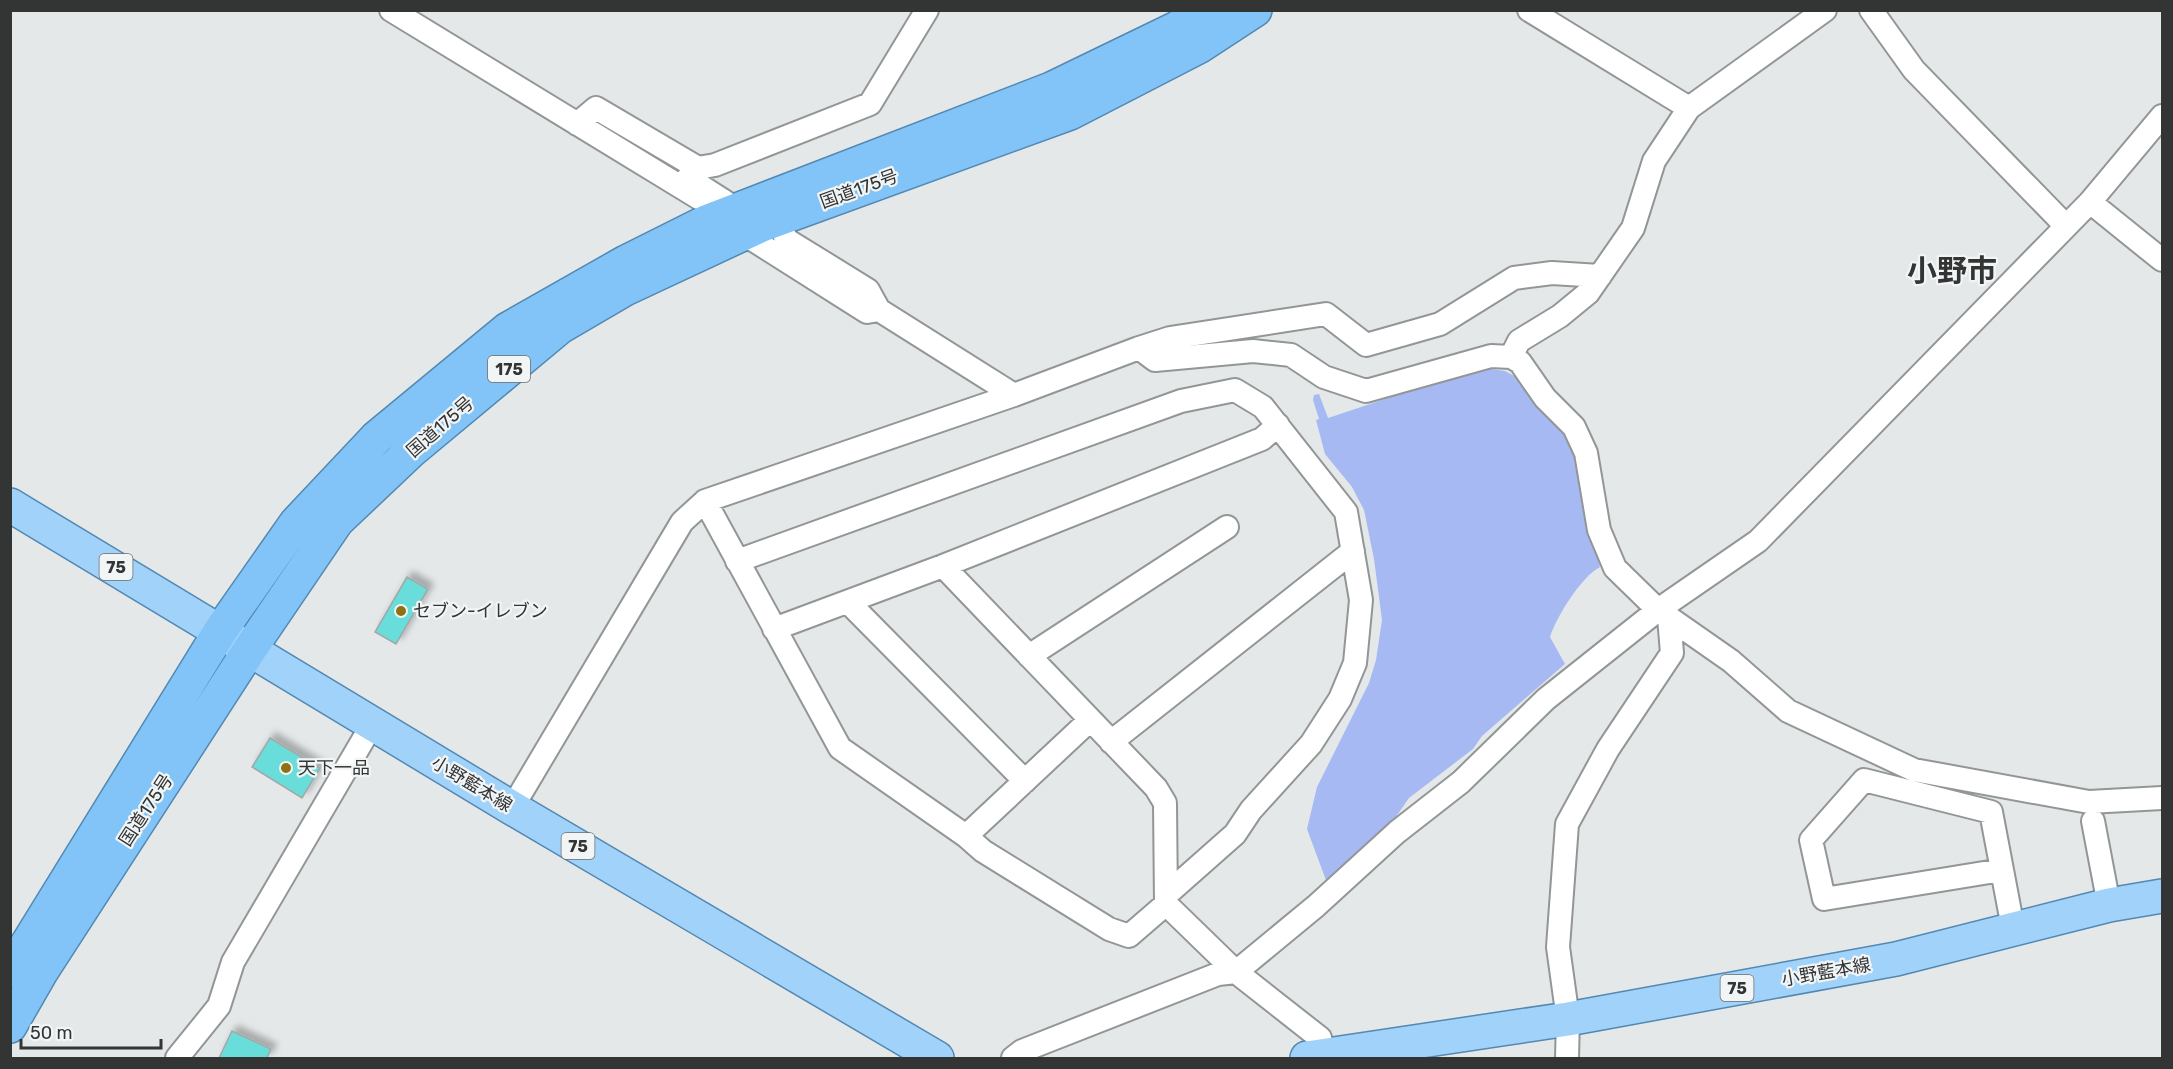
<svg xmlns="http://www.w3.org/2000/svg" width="2173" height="1069" viewBox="0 0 2173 1069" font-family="Rubik,'Noto Sans JP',sans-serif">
  <defs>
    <filter id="shadow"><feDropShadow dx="5.5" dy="-5.5" stdDeviation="3" flood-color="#0004"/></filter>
  </defs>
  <rect width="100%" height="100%" fill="#e5e8e9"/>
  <path fill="#a6b9f2" d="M1492,369L1505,371L1518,378L1572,440L1600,567C1581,577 1557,616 1550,637L1565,664L1482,736L1473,749L1409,798L1393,821L1327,883L1307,829L1317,787L1369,683L1376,660L1382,620L1374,559L1364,510L1352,487L1325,454L1316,420L1319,419L1313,400L1314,395L1319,394L1328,418L1406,392Z"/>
  <path fill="#69ddda" stroke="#a3a7a7" stroke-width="1.5" filter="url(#shadow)" d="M407,577L428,589L396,644L375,632Z
    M270,738L320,768L302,798L252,767Z
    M232,1031L271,1049L267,1058H219Z"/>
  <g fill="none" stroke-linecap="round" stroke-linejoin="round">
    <defs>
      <path id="minor" d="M391,10L699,198
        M1529,10L1689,108
        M1871,10L1914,70L2066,226
        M577,124L596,108L698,168L715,165L870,104L927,10
        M688,178L738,210
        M2090,202L2162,260
        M738,235L755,241L867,312L879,310L868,290L787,240L776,219
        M868,303L1014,395
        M1139,348L1155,360L1253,351L1291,355L1324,377L1366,391L1491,356L1511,357L1520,362L1545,398L1574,427L1586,453L1599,530L1615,568L1658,610L1731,661L1788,711L1914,770L2089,802L2162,798
        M1511,357L1519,341L1560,316L1588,293L1633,228L1654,161L1689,108L1825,10
        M705,501L840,748L966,836L1090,720
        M737,561L1181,401L1235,390L1263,407L1346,512L1361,600L1355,663L1340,699L1311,744L1251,810L1235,834L1166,895
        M943,566L1156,788L1165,803L1166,904L1236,972L1320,1038L1325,1056
        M848,602L1025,781
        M774,629L943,566L1262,439L1278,425
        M1029,656L1227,527
        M1111,742L1353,551
        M512,808L682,522L705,501L1014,395L1139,348L1170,338L1326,314L1366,345L1440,324L1514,278L1552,273L1600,276
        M2093,821L2109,905
        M966,836L983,851L1109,929L1129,936L1166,904
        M2002,870L1824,899L1811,840L1864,780L1991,812L2013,928
        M177,1058L219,1006L233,962L373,723
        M1013,1058L1022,1051L1218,974L1236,972L1316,906L1397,832L1461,782L1546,699L1658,610L1758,541L2090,202L2162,116
        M1567,1058L1568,1019L1558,947L1567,824L1608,749L1672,653L1669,617"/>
      <path id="primary" d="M10,505L512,808L937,1058
        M1307,1058L1568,1019L1896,959L2109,905L2162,896"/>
      <path id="trunk" d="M10,972L221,630L296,523L376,438L508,329L626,262L706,222L1051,89L1177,28L1206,10
        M10,1026L41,972L250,649L337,521L411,451L560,327L625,289L762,225L1070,113L1200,46L1255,10"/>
    </defs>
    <use href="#minor" stroke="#929697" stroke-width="26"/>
    <use href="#primary" stroke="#5288b2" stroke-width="36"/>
    <use href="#trunk" stroke="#5288b2" stroke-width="36"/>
    <use href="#minor" stroke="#fff" stroke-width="22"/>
    <use href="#primary" stroke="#a1d3fa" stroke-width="33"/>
    <use href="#trunk" stroke="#82c4f8" stroke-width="33"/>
  </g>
  <g fill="#8d7114" stroke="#f2f5f6" stroke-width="2">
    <circle cx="401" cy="611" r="6"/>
    <circle cx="286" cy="768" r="6"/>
  </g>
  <g text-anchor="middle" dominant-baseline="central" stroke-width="4.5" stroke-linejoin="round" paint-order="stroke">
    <g fill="#f2f5f6" stroke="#6c6e6e" stroke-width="1.5">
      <rect x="488" y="356" width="42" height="26" rx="4.5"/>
      <rect x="99.5" y="554" width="33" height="26" rx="4.5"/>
      <rect x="561.5" y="833" width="33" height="26" rx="4.5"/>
      <rect x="1720.5" y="975" width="33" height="26" rx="4.5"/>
    </g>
    <g font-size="16" font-weight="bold" fill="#333434">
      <text x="509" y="369">175</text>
      <text x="116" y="567">75</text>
      <text x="578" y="846">75</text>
      <text x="1737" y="988">75</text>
    </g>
    <g font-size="18" fill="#333434" stroke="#f2f5f6">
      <text transform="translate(859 189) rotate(-20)">国道175号</text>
      <text transform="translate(440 427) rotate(-41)">国道175号</text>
      <text transform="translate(472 784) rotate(31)">小野藍本線</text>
      <text transform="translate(146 810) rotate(-57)">国道175号</text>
      <text transform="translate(1826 972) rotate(-10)">小野藍本線</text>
    </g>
    <g font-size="18" fill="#333434" stroke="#f2f5f6" text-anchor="start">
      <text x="413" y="611">セブン-イレブン</text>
      <text x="298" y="768">天下一品</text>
    </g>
    <g font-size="30" font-weight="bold" fill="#333434" stroke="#f2f5f6">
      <text x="1952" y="271">小野市</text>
    </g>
  </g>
  <rect width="2173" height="1069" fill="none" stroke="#333434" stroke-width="24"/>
  <path d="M21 1039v9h140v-9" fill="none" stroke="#333434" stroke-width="3"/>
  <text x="30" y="1039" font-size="18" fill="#333434" stroke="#f2f5f6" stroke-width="4.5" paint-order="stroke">50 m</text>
</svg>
